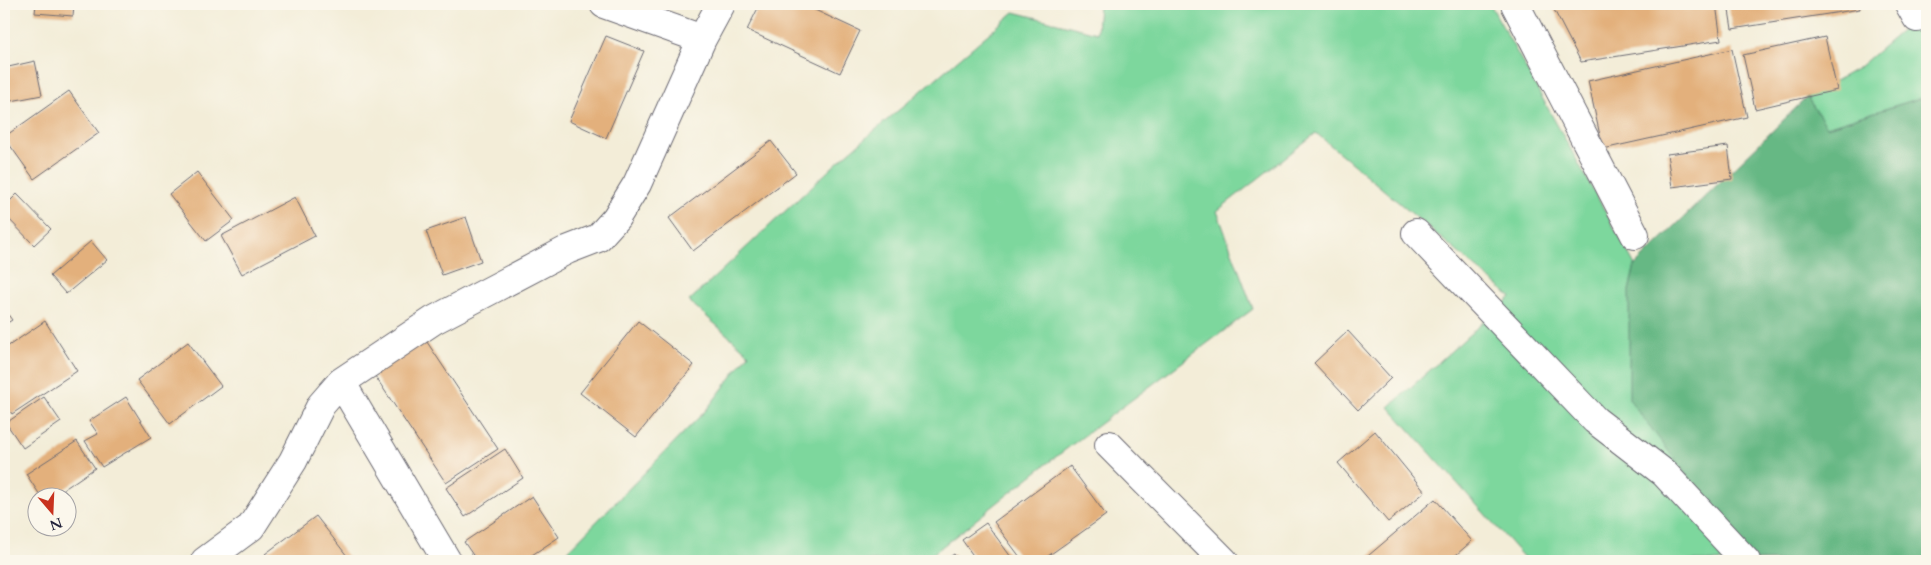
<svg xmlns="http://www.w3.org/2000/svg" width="1931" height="565" viewBox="0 0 1931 565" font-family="Cardo,serif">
  <rect width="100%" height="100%" fill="#fbf7ec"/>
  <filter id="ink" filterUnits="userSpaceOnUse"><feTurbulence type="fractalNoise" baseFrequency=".02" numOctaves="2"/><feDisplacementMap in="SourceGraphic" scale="10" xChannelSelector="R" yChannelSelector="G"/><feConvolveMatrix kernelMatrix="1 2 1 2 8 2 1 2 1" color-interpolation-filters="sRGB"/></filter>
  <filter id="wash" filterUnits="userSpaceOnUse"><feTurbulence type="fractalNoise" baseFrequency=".0096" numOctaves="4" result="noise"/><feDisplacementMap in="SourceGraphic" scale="20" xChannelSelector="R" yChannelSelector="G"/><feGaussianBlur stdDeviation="1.12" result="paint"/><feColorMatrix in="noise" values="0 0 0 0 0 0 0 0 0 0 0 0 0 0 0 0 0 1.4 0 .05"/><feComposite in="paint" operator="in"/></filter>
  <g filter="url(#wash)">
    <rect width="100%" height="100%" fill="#f3edd8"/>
    <path fill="#7dd79d" stroke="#507c6c" d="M1099,4H1490L1635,265L1629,291L1756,561H1527L1389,407L1511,297L1316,133L1217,211L1253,309L1045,465L924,561H558L707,409L749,354L689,301L840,160L1014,12L1097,33Z
      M1927,9V96L1826,127L1807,97L1858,68Z"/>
    <path fill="#66b884" stroke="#446d60" d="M1927,96V561H1756L1747,555L1629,399V291L1635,265L1807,97L1827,127Z"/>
    <g id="blocks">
      <path fill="#e3b07b" d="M36,4H74L73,16L35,13Z
        M760,4H802L860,31L840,73L747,30Z
        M1551,4H1716L1721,40L1581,62Z
        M1728,4H1859L1860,9L1732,29Z
        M606,36L644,51L606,138L569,121Z
        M1825,37L1837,90L1755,109L1743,55Z
        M1732,49L1747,117L1603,149L1588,81Z
        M35,61L42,95L6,102L4,93V68Z
        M69,91L99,133L34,179L4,137Z
        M771,141L796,173L693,251L669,218Z
        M1728,146L1732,179L1672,187L1667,154Z
        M197,172L234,220L206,241L169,194Z
        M17,194L51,229L34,245L4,214V207Z
        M295,197L315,236L242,274L221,236Z
        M466,217L481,261L442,275L426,231Z
        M91,241L107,260L66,294L50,276Z
        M4,309L12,320L4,325Z
        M45,321L77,371L12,414L4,402V349Z
        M638,321L694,365L636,437L580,393Z
        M1348,331L1391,378L1358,410L1314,363Z
        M425,339L498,449L446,483L373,373Z
        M188,342L221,386L170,424L137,380Z
        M44,397L61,422L23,448L6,423Z
        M126,397L151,437L102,467L85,441L98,434L89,421Z
        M1375,431L1425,492L1388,522L1338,463Z
        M77,441L95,468L51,498H42L26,474Z
        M505,449L523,478L465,517L446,488Z
        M1070,466L1106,515L1041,561H1023L994,522Z
        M532,496L559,537L523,561H477L464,542Z
        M1435,499L1472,541L1449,561H1362Z
        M316,516L351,561H270L265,554Z
        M986,523L1014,561H977L962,540Z
        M954,554L959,561H944Z"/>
    </g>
  </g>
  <g filter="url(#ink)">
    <use href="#blocks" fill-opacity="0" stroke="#6b6972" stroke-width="1"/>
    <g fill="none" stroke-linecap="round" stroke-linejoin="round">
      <defs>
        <path id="minor" d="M604,4L702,39
          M1515,4L1635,235
          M1909,4L1917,18
          M1416,233L1595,420L1664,473L1746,561
          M341,382L447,561
          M1109,445L1224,561
          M205,561L251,527L293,461L321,405L341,382L434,320L567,250L598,238L616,218L637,184L702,39L721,4"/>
      </defs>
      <use href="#minor" stroke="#6b6972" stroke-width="30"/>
      <use href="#minor" stroke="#fff" stroke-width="28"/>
    </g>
  </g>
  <rect width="1931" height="565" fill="none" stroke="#fbf7ec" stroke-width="20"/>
  <g transform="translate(52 512) rotate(161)"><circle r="24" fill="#fbf7ec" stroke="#a4a2a5"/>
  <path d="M0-4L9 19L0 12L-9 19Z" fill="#c8321e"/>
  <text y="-8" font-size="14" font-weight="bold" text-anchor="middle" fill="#22223b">N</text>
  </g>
</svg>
